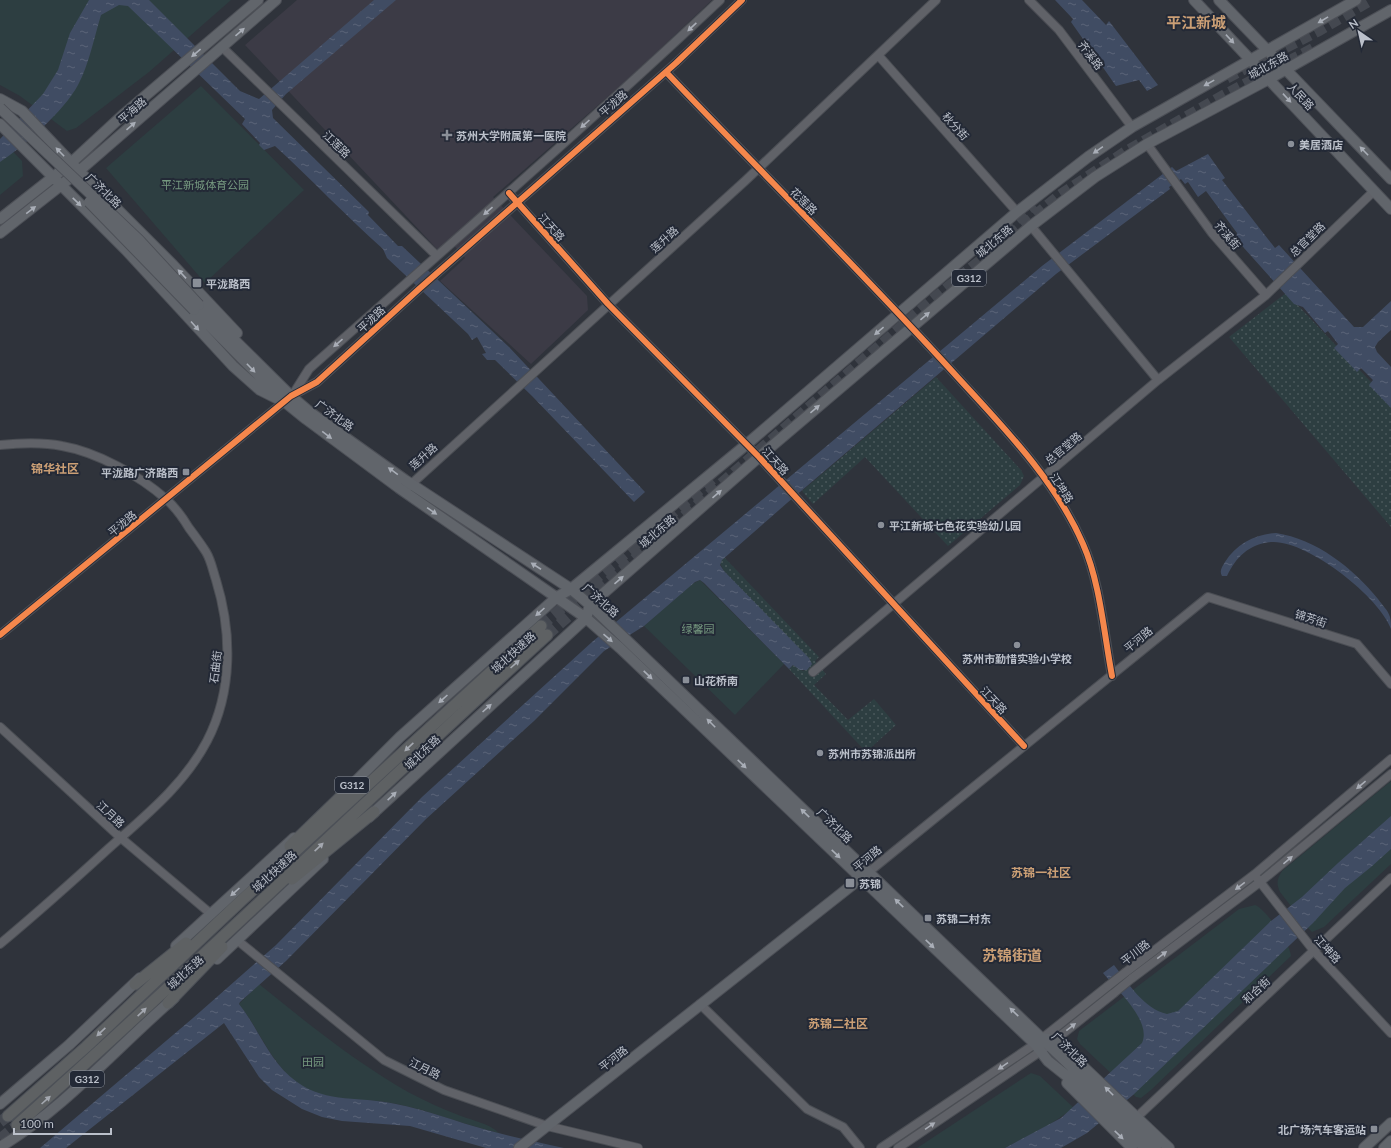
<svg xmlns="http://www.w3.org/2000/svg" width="1391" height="1148" viewBox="0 0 1391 1148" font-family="Lato,'Noto Sans SC',sans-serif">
  <defs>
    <pattern id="grass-dots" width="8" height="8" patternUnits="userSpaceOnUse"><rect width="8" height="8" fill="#2d3e41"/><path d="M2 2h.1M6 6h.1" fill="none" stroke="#4a585b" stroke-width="1.8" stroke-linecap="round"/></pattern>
    <pattern id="water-ripples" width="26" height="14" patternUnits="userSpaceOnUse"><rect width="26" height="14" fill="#404c63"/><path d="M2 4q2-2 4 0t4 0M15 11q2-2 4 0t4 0" fill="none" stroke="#5a6478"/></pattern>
  </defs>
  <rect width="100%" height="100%" fill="#2f333b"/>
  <path fill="#3c3b46" d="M297,0H712L636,72L493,197L587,296L588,310L531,364L440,281L465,258L449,240L438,250L245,45Z"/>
  <path fill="url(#grass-dots)" d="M1286,293L1391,403V527L1229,337Z
    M936,377L1021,470L1024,476L1020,485L948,546L865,457L813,504L802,491Z
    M724,557L819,657L815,661L826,674L814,685L848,720L874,699L896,725L866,752L789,669L793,665L803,671L812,664L724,571L720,563Z"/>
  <path fill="#2d3e41" d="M0,0H231L149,72L76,128L67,131L20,96L0,85Z
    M201,86L304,190L205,283L106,168Z
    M0,138L22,161L23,176L0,195Z
    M700,580L784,664L735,715L644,626L692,584Z
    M1391,781V864L1324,927L1312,932L1308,928L1280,892C1276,883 1277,879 1282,871Z
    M1255,905C1265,908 1291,945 1291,956L1151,1090L1141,1098L1136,1097L1080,1044L1077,1039L1079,1031L1230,916L1239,909Z
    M259,984C307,1023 354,1061 408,1092C425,1101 442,1109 461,1116C474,1121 488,1123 499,1133C465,1125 431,1111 397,1104C361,1096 321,1105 292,1079C269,1058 258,1028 239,1004Z
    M1031,1073L1040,1076L1074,1108L1046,1127L1005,1148H917Z"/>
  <path fill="url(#water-ripples)" d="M89,0H149L240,91L259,99L374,0H396L286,94L272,110L273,118L369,212L368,215L398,246H402L509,347L645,492L634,502L532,396L495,360H487L482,354L486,353L477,337L472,340L468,334L387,258L383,249C346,216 312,180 275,146L264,150L259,145L260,143L242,124L245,119L128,6L119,5L101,15C94,38 89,64 78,85C64,111 24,146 0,162V139L43,94L58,70L70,33Z
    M1055,0H1082L1106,25L1109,21L1158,85L1147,91L1139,80L1116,86L1071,22L1073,19Z
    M1208,154L1225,178L1222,180L1275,248L1279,245L1354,327H1363L1391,301V330L1378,342L1375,347L1377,352L1391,367V408L1369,385L1373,380L1361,368L1357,372L1334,348L1338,344L1328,331L1325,333L1303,307L1294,304L1236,239L1237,233L1206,191L1198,197L1188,182L1185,184L1181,179L1169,187L1170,189L1056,274L787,503L722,560L720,565L724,571L809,658L812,664L807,670H800L793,665L789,669L704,583L700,580L695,582L644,626L604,651L534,721L426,819L286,961L240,1002L239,1004C259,1029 270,1063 297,1082C327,1104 362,1096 396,1104C427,1110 457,1122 487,1130C512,1137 538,1142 564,1148H486L410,1126L342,1121L322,1117L302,1109L272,1090L259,1077L224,1023L66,1148H40L193,1018L276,945L422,797L592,642L1042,266L1172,167L1176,171Z
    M1276,533C1316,539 1353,568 1378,599C1382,605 1388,610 1390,617C1391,621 1391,625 1391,629C1380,597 1306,539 1271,542C1249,544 1236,557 1227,576H1222C1219,571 1222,567 1225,562C1236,544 1256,534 1276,533Z
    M1391,816V849L1371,867L1345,888L1313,923L1133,1095L1087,1133L1061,1148H1005L1061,1118L1142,1043C1152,1021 1117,990 1103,973L1114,965C1128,983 1144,1009 1167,1014L1178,1011L1271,921L1302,897L1338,863Z"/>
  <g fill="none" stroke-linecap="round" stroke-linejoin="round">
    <path stroke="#444850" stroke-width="11" stroke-dasharray="11 5.5" stroke-linecap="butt" d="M1227,78L1320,30L1371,0
      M991,241L1034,204
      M541,626L716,476
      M547,635L932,300L1060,195L1125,152L1224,95L1314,48
      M0,1122L8,1116
      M0,1139L17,1125"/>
    <defs>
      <path id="minor" d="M1029,0L1059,30L1132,127
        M222,47L437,256
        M878,55L1017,212
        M666,72C760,171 858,268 951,370C999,423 1054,477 1083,544C1100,582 1104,634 1112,676
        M1147,144L1212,233L1266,295
        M509,193L608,304L759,457L1024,746
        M1031,226L1158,380
        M292,396L309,369C447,247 586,126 720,0
        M0,445C20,443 42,442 62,446C97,452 140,476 166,499C175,507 183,518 189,528C195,536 201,544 206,552C211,560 213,571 216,580C232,632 233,691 207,741C184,785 145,816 108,849C73,881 37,913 0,944
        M407,488L745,181L936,0
        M0,635L291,396L317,382L419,289L676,63L742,0
        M813,672L1158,380L1266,295L1374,191
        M0,727L121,838L211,914
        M865,875L1208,597L1357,644L1391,684
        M1257,878L1314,951L1391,1033
        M237,940L384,1060L444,1090L547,1126L638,1148
        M1126,972L1255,874L1391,759
        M1131,979L1260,882L1391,774
        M700,1004L807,1109L843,1127L860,1148
        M1137,1117L1391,878
        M881,1148L1035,1044L1108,986
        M898,1148L1041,1051L1114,993"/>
      <path id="major" d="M1194,0L1391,209
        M1219,0L1391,179
        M0,99L22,111L79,171L173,265L237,333
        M0,124L126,250L233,366L260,390L278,399
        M0,219L71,163L124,114L258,0
        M0,233L79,171L276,0
        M199,305L291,396L311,413L405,480L571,589L590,605L1156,1148
        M194,310L285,402L306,419L399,488L586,618L620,648L1035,1044L1048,1061L1083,1089L1145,1148
        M346,791L400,737L557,597L571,589L747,444L1017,212L1088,157L1132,127L1356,0
        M369,817L586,618L590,605L759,457L1031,226L1095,177L1147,144L1269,79L1391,10
        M176,946L294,838
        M217,959L323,859
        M1042,1038L1055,1040L1169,1148
        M1067,1083L1132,1148
        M0,1104L69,1045L140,978
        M0,1147C66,1107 116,1048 174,998
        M519,1148L861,878
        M1364,1148L1391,1123
        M1384,1148L1391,1141"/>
      <path id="highway" d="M290,846L351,787
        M292,879L374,812
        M135,984L186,943
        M168,1003L222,947
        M8,1116L86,1047L243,899L541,626
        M17,1125C197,965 369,797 547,635"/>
    </defs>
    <use href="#minor" stroke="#4b4e54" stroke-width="10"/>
    <use href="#major" stroke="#4d5057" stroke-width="12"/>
    <use href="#highway" stroke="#4c5057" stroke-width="13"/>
    <use href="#minor" stroke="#606268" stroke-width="8"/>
    <use href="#major" stroke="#61656b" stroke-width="10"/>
    <use href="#highway" stroke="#5e6163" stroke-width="11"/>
    <defs>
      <path id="minor-bridge" d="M1108,986L1126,972
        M1114,993L1131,979"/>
      <path id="major-bridge" d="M0,108L139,240L199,305
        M89,202L194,310"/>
    </defs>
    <use href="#minor-bridge" stroke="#4b4e54" stroke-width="10" stroke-linecap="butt"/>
    <use href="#major-bridge" stroke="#4d5057" stroke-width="12" stroke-linecap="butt"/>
    <use href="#minor-bridge" stroke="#606268" stroke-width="8"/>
    <use href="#major-bridge" stroke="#61656b" stroke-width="10"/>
    <defs>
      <path id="cycleway" d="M666,72C760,171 858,268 951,370C999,423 1054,477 1083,544C1100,582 1104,634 1112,676
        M509,193L608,304L759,457L1024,746
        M0,635L291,396L317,382L419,289L676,63L742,0"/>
    </defs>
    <use href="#cycleway" stroke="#232936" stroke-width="8"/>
    <use href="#cycleway" stroke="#f5874c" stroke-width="6"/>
  </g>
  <defs><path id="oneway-solid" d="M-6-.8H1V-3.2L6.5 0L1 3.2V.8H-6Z"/></defs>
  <g fill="#a9aeb7">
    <use href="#oneway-solid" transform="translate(1323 20) rotate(149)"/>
    <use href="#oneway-solid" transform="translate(240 32) rotate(-41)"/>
    <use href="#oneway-solid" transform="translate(1230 39) rotate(47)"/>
    <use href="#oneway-solid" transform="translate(196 53) rotate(140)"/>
    <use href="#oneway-solid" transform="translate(1209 83) rotate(151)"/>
    <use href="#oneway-solid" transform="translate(1287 98) rotate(47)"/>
    <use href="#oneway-solid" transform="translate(131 126) rotate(-41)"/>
    <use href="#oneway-solid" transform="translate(1098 150) rotate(145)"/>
    <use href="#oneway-solid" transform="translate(1364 151) rotate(-134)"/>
    <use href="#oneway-solid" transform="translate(60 152) rotate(-134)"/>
    <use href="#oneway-solid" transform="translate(77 202) rotate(44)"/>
    <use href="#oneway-solid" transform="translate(31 210) rotate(-37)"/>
    <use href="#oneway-solid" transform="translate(182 274) rotate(-133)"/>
    <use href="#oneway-solid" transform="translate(925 316) rotate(-40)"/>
    <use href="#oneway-solid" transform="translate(195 326) rotate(48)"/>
    <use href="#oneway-solid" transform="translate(879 331) rotate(140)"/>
    <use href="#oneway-solid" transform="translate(251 368) rotate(46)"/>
    <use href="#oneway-solid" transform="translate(815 409) rotate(-40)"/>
    <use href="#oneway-solid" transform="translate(327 435) rotate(37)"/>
    <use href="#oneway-solid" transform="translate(393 471) rotate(-144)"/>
    <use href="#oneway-solid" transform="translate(717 494) rotate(-41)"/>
    <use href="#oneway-solid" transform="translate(432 511) rotate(35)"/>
    <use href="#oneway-solid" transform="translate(536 566) rotate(-147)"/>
    <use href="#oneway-solid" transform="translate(619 580) rotate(-41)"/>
    <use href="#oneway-solid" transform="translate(540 612) rotate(138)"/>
    <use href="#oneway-solid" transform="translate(608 638) rotate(41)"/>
    <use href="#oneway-solid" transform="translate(648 675) rotate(44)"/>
    <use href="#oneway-solid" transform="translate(443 699) rotate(138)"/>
    <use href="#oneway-solid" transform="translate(487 708) rotate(-42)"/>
    <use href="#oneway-solid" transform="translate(711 723) rotate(-135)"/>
    <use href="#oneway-solid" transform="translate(742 764) rotate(44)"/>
    <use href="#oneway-solid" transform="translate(392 796) rotate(-43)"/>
    <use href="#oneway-solid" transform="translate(805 813) rotate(-136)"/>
    <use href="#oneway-solid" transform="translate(836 854) rotate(44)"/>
    <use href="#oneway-solid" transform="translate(235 892) rotate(138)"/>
    <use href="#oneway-solid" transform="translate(899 903) rotate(-136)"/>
    <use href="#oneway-solid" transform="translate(930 944) rotate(44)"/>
    <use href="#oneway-solid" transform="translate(1014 1012) rotate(-136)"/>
    <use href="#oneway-solid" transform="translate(1109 1091) rotate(-135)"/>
    <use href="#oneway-solid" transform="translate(1119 1135) rotate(44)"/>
  </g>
  <g fill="#a9adb6">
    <use href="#oneway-solid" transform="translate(692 27) rotate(137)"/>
    <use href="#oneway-solid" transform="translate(585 124) rotate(138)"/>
    <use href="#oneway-solid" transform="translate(488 211) rotate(139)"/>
    <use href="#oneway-solid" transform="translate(338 343) rotate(139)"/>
    <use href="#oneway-solid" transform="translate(1361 785) rotate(140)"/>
    <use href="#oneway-solid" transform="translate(1288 860) rotate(-40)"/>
    <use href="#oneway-solid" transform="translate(1240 886) rotate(143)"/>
    <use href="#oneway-solid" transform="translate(1162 955) rotate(-37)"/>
    <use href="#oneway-solid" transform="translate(1071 1027) rotate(-38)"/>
    <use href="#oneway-solid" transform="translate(1003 1066) rotate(146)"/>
    <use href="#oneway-solid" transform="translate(930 1126) rotate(-34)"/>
  </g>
  <g fill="#a4a8b0">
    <use href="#oneway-solid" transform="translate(515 664) rotate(-42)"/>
    <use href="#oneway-solid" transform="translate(409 747) rotate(137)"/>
    <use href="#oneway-solid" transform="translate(319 847) rotate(-43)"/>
    <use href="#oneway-solid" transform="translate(142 1012) rotate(-43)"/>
    <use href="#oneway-solid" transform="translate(101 1032) rotate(137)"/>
    <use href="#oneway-solid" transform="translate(46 1100) rotate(-42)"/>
  </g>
  <g fill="#8a8f98" stroke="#232936" stroke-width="1.5">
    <path d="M445 129h4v4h4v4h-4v4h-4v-4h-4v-4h4z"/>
    <circle cx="1291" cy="144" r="4"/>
    <rect x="192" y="278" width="10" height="10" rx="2"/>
    <rect x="182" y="468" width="8" height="8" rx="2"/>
    <circle cx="881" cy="525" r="4"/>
    <circle cx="1017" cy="645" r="4"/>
    <rect x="682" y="676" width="8" height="8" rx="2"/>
    <circle cx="820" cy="753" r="4"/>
    <rect x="845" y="878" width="10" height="10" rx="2"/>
    <rect x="924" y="914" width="8" height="8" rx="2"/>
    <rect x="1370" y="1125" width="8" height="8" rx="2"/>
  </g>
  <g text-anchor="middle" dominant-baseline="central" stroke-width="4" stroke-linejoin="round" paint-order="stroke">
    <g fill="#232936" stroke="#8d939e" stroke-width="1">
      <rect x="952" y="270" width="34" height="16" rx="3"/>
      <rect x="335" y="777" width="34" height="16" rx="3"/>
      <rect x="70" y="1071" width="34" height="16" rx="3"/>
    </g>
    <g font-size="10" font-weight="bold" fill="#bbc0ca">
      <text x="969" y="278">G312</text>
      <text x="352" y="785">G312</text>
      <text x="87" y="1079">G312</text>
    </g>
    <g font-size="11" fill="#bbc0ca" stroke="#232936">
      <text transform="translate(1091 55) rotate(53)">齐溪路</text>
      <text transform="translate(1268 65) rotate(-29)">城北东路</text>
      <text transform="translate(1301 96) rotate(47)">人民路</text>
      <text transform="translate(613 103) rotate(-41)">平泷路</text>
      <text transform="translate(132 110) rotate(-41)">平海路</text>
      <text transform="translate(956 126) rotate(48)">秋分街</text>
      <text transform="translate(337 144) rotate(44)">江莲路</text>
      <text transform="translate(104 190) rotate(44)">广济北路</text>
      <text transform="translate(804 201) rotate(45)">花莲路</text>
      <text transform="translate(552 227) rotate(48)">江天路</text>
      <text transform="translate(1228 235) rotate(50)">齐溪街</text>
      <text transform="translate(664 239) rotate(-42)">莲升路</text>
      <text transform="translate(1307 239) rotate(-44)">总官堂路</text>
      <text transform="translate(994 241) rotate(-40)">城北东路</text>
      <text transform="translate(371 319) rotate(-43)">平泷路</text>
      <text transform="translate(335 415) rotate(36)">广济北路</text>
      <text transform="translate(1063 448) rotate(-40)">总官堂路</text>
      <text transform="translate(423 456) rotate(-42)">莲升路</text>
      <text transform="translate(776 461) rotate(48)">江天路</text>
      <text transform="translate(1062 488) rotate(57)">江坤路</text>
      <text transform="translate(122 523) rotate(-39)">平泷路</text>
      <text transform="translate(657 531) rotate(-41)">城北东路</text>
      <text transform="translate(601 600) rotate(42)">广济北路</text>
      <text transform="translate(1311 618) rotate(18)">锦芳街</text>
      <text transform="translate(1138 639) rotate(-39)">平河路</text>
      <text transform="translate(513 652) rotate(-42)">城北快速路</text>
      <text transform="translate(215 667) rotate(-83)">石曲街</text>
      <text transform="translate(994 700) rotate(47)">江天路</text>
      <text transform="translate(422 752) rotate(-43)">城北东路</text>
      <text transform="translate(111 814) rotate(43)">江月路</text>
      <text transform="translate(835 825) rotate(44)">广济北路</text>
      <text transform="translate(867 858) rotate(-39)">平河路</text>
      <text transform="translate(274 871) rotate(-42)">城北快速路</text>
      <text transform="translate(1328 949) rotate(48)">江坤路</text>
      <text transform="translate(1135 952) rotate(-38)">平川路</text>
      <text transform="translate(185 972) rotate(-42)">城北东路</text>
      <text transform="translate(1256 990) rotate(-43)">和合街</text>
      <text transform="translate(1070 1049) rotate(44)">广济北路</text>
      <text transform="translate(613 1058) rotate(-38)">平河路</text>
      <text transform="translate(425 1068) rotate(26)">江月路</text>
    </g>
    <g font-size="11" font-weight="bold" fill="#bbc0ca" stroke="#232936" text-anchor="start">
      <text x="456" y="135">苏州大学附属第一医院</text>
      <text x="1299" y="144">美居酒店</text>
      <text x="206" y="283">平泷路西</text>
      <text x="178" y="472" text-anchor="end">平泷路广济路西</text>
      <text x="889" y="525">平江新城七色花实验幼儿园</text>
      <text x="1017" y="658" text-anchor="middle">苏州市勤惜实验小学校</text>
      <text x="694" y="680">山花桥南</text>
      <text x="828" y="753">苏州市苏锦派出所</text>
      <text x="859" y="883">苏锦</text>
      <text x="936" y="918">苏锦二村东</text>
      <text x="1366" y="1129" text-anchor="end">北广场汽车客运站</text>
    </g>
    <g font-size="11" fill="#75987f" stroke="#232936">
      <text x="205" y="184">平江新城体育公园</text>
      <text x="698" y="628">绿馨园</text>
      <text x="313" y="1061">田园</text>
    </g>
    <g font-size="12" font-weight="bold" fill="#cb9f75" stroke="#232936">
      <text x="55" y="468">锦华社区</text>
      <text x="1041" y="872">苏锦一社区</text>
      <text x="838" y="1023">苏锦二社区</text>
    </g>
    <g font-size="15" font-weight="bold" fill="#cb9f75" stroke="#232936">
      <text x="1196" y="22">平江新城</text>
      <text x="1012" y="955">苏锦街道</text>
    </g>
  </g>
  <g transform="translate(1359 32) rotate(326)" stroke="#232936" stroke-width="3" paint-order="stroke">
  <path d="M0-3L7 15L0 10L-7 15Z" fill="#bbc0ca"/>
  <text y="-6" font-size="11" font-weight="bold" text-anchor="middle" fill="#bbc0ca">N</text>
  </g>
  <path d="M14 1128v6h97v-6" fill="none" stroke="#bbc0ca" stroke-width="2"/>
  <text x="20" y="1128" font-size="12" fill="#bbc0ca" stroke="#232936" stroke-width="3" paint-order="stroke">100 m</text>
</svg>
